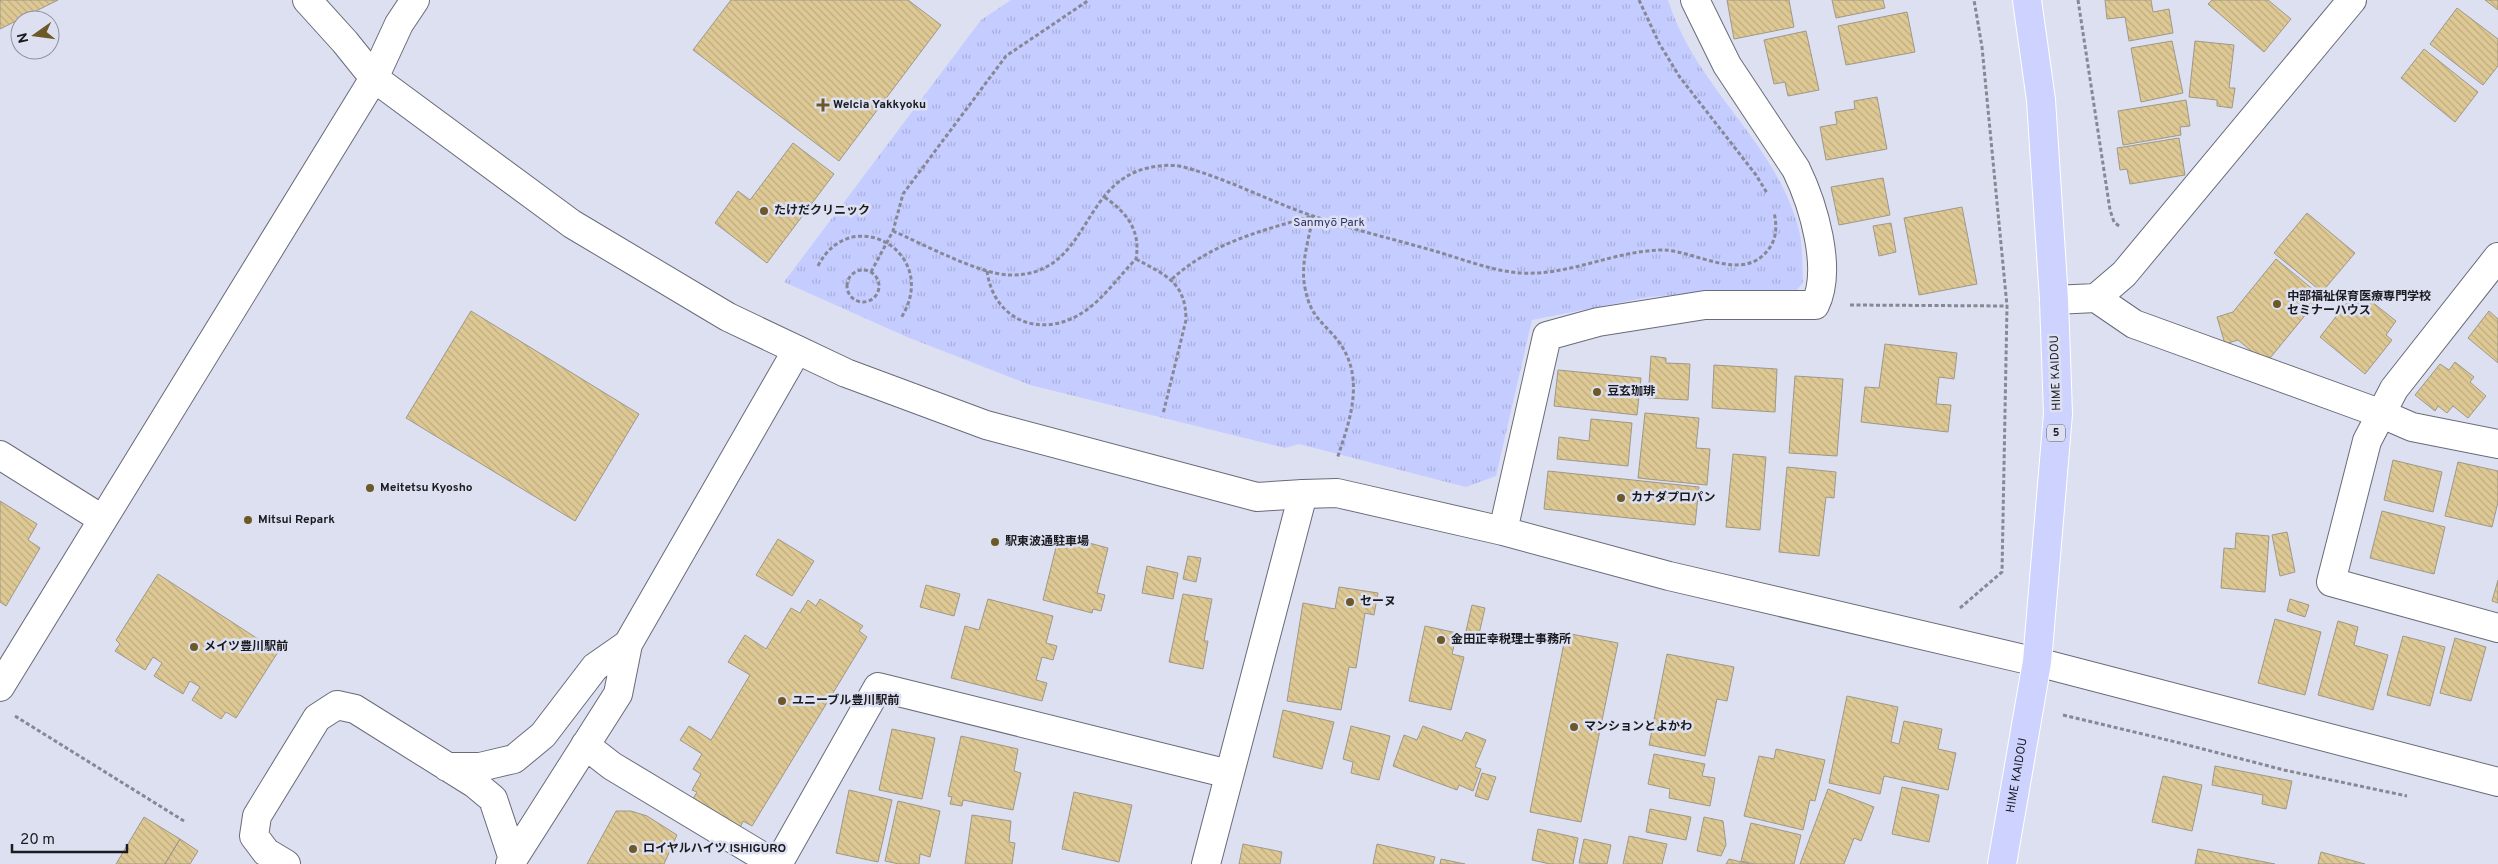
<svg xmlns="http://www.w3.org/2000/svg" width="2498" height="864" viewBox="0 0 2498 864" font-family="Overpass,'Noto Sans JP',sans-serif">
  <defs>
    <pattern id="park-tufts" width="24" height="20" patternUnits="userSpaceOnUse" patternTransform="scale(1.25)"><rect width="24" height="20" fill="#c5ccff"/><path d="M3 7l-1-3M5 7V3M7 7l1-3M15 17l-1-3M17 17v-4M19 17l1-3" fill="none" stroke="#a9afda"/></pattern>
    <pattern id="building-back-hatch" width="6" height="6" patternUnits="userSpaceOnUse" patternTransform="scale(1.25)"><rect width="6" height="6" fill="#dec995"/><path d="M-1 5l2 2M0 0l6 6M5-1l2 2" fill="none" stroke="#beac80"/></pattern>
  </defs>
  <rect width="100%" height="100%" fill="#dde0f1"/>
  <path fill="url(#park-tufts)" d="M1011,0H1668C1696,89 1776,141 1799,230C1803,246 1802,266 1803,283L1793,294L1734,290L1649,297L1532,320L1496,476L1466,487L1299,444L1285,448L1030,385L907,337L784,282L981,20Z"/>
  <path fill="url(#building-back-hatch)" stroke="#9f9889" d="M0,0H58L0,29Z
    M731,0H908L941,25L839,161L693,50Z
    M1727,0H1789L1794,27L1734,39Z
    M1832,0H1883L1885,8L1836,18Z
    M2105,0H2151L2153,12L2169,9L2173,33L2129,41L2125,17L2107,19Z
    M2212,0H2268L2291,19L2264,52L2208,4Z
    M2485,0H2498V10Z
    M2457,8L2498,39V66L2483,85L2430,44Z
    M1907,12L1915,52L1846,65L1838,26Z
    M1806,31L1819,90L1788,96L1785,82L1774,84L1764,40Z
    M2172,41L2183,93L2141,102L2131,48Z
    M2195,41L2234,45L2229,88H2235L2232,108L2217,106V100L2189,97Z
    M2424,49L2478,92L2455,122L2401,78Z
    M1877,97L1887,149L1826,160L1820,127L1837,124L1835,112L1855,109L1854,101Z
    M2186,100L2190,126L2180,127L2181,135L2123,145L2118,111Z
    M2179,138L2185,175L2130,184L2127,169L2120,170L2117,148Z
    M793,143L834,174L767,263L715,223L738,191L750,200Z
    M1883,178L1890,215L1839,225L1831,187Z
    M1962,207L1977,284L1919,295L1904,218Z
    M2307,213L2355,253L2322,292L2274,253Z
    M1891,223L1896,252L1879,256L1873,226Z
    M2276,259L2321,296L2266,363L2238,340L2225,344L2217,317L2233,312Z
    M2357,290L2396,321L2386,335L2392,340L2365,374L2320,337Z
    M471,311L639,414L575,521L406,418Z
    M2489,311L2498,319V363L2468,338Z
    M1885,344L1957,353L1954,379L1939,377L1936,404L1951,405L1948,432L1861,422L1865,387L1879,388Z
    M1651,356L1666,358V363L1690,364L1688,400L1648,398Z
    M2455,362L2474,377L2470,382L2486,396L2468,418L2453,406L2447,413L2438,406L2435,411L2415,395L2440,364L2449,370Z
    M1714,365L1777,369L1775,412L1712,408Z
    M1558,370L1641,378L1637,415L1554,406Z
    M1795,376L1843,379L1837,456L1789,453Z
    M1645,413L1699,418L1696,448L1710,449L1707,485L1638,478Z
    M1591,419L1632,423L1628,466L1557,459L1559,437L1589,441Z
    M1733,454L1766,457L1760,530L1726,527Z
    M2393,460L2442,472L2433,512L2384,500Z
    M2458,462L2498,471V502L2492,527L2445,516Z
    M1787,467L1836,472L1834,498L1826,497L1819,556L1779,552Z
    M1548,471L1699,487L1695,525L1544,509Z
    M0,501L37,524L28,540L40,548L6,606L0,602Z
    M2382,511L2445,527L2434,574L2370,558Z
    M2287,532L2295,572L2280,576L2272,535Z
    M2236,533L2269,536L2265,592L2221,588L2224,548L2235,549Z
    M1059,535L1108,548L1097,593L1105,595L1101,611L1093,609L1092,613L1043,600Z
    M778,539L814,561L792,596L756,575Z
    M1188,556L1201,558L1196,582L1183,579Z
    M1147,566L1178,573L1173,599L1142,593Z
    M158,574L278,652L236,718L226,712L221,719L192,700L200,687L190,681L183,694L154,676L162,663L153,657L145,670L115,651L120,644L116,640Z
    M2498,580V603L2492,601Z
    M926,585L960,594L954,616L920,607Z
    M1339,587L1378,593L1374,615L1365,613L1356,668L1349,667L1341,710L1287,701L1303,603L1335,609Z
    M1183,594L1212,599L1204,641H1208L1203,669L1169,662Z
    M820,599L863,626L859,631L867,637L752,826L743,821L740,828L693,799L697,792L692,790L701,774L693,769L702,754L680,740L689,726L711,740L750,675L728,662L745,635L766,649L791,608L800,613L808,600L816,606Z
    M988,599L1053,616L1046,643L1057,646L1053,660L1042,657L1036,680L1047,683L1042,701L951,678L965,626L979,630Z
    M2290,599L2309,605L2305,617L2287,611Z
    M1472,605L1485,608L1479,634L1466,631Z
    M2275,619L2321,632L2305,695L2258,683Z
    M2338,621L2358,627L2354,645L2388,655L2373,710L2318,695Z
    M1425,626L1457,633L1452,654L1464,657L1451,710L1409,701Z
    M1566,633L1618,643L1581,822L1530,812Z
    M2403,636L2445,647L2430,706L2387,695Z
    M2455,638L2486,647L2471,701L2440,693Z
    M1667,654L1734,667L1727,701L1717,699L1705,756L1649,745Z
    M1847,696L1898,707L1891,742L1899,744L1904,721L1942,729L1938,749L1956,753L1948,790L1884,776L1880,794L1829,783Z
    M1283,710L1334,722L1322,769L1273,757Z
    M1351,726L1390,736L1379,780L1351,773L1353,762L1343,759Z
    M1423,726L1462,741L1466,732L1486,740L1475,767L1481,769L1473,791L1459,785L1457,790L1393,766L1404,735L1417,740Z
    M892,729L935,738L922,799L879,790Z
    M961,736L1018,749L1014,771L1021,773L1013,810L963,800L962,806L950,804L952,797L948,796Z
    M1776,749L1825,760L1815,801L1810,800L1803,830L1744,816L1759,756L1774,759Z
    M1654,754L1705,764L1702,776L1715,778L1710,806L1669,798L1670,789L1648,784Z
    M2215,766L2292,781L2286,809L2262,804L2263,795L2212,785Z
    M1482,773L1496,777L1488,800L1475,796Z
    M2163,776L2202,785L2192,831L2152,822Z
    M1902,787L1939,795L1929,842L1892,834Z
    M1828,789L1874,807L1861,841L1854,838L1844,864H1800Z
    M849,790L892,800L878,862L836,853Z
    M1074,792L1132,805L1119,862L1062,849Z
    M898,801L940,811L930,857L920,854L919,864H899L885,861Z
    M1650,809L1691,817L1686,840L1646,832Z
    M616,811H631L647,816L677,835L664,864H587Z
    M972,815L1011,821L1009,842L1015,843L1012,864H965Z
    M144,817L180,839L165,864H116Z
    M1704,817L1723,821L1726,845L1721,856L1697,851Z
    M1751,823L1801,835L1794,864H1754L1741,861Z
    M1538,829L1578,838L1573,864H1550L1532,860Z
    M1629,836L1667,844L1662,864H1623Z
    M180,839L198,851L190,864H165Z
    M1584,839L1611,845L1607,864L1579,863Z
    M1243,844L1282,852L1280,864H1239Z
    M1377,844L1435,857L1433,864H1373Z
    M2198,849L2275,864H2195Z
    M2321,852L2365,864H2318Z
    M1441,859L1465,864H1440Z
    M1729,859L1750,864H1726Z"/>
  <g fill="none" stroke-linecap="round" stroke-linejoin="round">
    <defs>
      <path id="minor" d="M2498,257L2394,389L2367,441L2331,582L2498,628
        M2096,298L2134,324L2382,414L2412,427L2498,444
        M2054,300L2096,298L2124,274L2352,0
        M0,455L102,519
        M1503,531L1547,336L1598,322L1705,305H1815C1833,269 1813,204 1796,169L1727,65L1695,0
        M0,687L374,78L399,24L415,0
        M585,745L612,766L775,864
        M447,767H480L514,759L543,735L595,667L628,644
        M513,859L618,694L628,644L797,350
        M286,864L266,852L254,836L257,816L317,718L337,705L355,709L475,784L493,799L513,859L510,864
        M778,864L878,687L1229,774
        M1206,864L1303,494L1337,493L1503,531L1669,576L2037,662L2498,782"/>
      <path id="tertiary" d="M307,0L345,42L374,78L572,224L728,317L846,373L986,425L1257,497L1303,494"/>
      <g id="primary">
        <path id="s1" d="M2002,864L2037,662L2058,414L2054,300L2041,100L2027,0"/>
      </g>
    </defs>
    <use href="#minor" stroke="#696b79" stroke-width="30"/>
    <use href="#tertiary" stroke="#696b79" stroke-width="30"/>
    <use href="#primary" stroke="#fff" stroke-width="30"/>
    <path stroke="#868894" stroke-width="3" stroke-dasharray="4 2.5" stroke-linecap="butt" d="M1639,0L1659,43L1679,76L1756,175L1767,193
      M2078,0L2110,210L2114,222L2119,226
      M893,231C923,244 979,274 1009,275C1090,277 1079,183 1148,168C1160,165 1175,164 1187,168C1230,180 1271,202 1313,216C1354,230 1397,240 1438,252C1465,260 1493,271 1521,273C1570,276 1615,250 1664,250C1695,251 1743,283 1768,250C1777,239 1777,226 1774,212
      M1136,259C1165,275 1186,282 1186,320L1163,414
      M818,266C851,201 942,253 901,318
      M847 286a16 16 0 1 1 32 0a16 16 0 1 1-32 0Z
      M987,271C994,322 1043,340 1085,311C1104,298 1120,275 1136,259C1141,229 1126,212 1103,196
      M871,272L893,231L903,194L1006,56L1089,0
      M1172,279C1211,243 1263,230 1313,216C1309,239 1300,265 1305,288C1311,320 1325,322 1341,345C1365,381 1349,423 1337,459
      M1850,305L2007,306
      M1960,608L2002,572L2007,306L1982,47L1974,0
      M2063,715L2176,742L2284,770L2407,796
      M15,716L184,821"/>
    <use href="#minor" stroke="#fff" stroke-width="28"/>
    <use href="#tertiary" stroke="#fff" stroke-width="28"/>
    <use href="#primary" stroke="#cdd3fe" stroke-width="28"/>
  </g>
  <g fill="#6c5927" stroke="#dde0f1" stroke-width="2">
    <path d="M820.5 97.5h5v5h5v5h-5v5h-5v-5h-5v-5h5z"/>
    <circle cx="764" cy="211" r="5"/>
    <circle cx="2277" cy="304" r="5"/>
    <circle cx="1597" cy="392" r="5"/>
    <circle cx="370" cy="488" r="5"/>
    <circle cx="1621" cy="498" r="5"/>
    <circle cx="248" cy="520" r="5"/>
    <circle cx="995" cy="542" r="5"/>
    <circle cx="1350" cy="602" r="5"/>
    <circle cx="1441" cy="640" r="5"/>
    <circle cx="194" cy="647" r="5"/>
    <circle cx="782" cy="701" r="5"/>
    <circle cx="1574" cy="727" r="5"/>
    <circle cx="633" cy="849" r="5"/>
  </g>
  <g text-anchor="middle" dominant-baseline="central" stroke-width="5" stroke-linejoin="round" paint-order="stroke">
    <rect fill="#dde0f1" stroke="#54565f" stroke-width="1" x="2047" y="424.5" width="18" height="17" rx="4"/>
    <g font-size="11" font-weight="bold" fill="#1a1b20">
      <text x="2056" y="433">5</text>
    </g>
    <g font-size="12" font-weight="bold" fill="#1a1b20" stroke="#dde0f1" text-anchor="start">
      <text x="833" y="105">Welcia Yakkyoku</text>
      <text x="774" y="211">たけだクリニック</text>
      <text x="2287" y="297">中部福祉保育医療専門学校<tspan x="2287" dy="14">セミナーハウス</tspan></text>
      <text x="1607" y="392">豆玄珈琲</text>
      <text x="380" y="488">Meitetsu Kyosho</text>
      <text x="1631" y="498">カナダプロパン</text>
      <text x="258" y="520">Mitsui Repark</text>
      <text x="1005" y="542">駅東波通駐車場</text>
      <text x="1360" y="602">セーヌ</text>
      <text x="1451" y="640">金田正幸税理士事務所</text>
      <text x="204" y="647">メイツ豊川駅前</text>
      <text x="792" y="701">ユニーブル豊川駅前</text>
      <text x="1584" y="727">マンションとよかわ</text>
      <text x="643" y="849">ロイヤルハイツ ISHIGURO</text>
    </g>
    <g font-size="12" fill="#2e306c" stroke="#dde0f1">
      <text x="1329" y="223">Sanmyō Park</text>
    </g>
    <g font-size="12" fill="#1a1b20" stroke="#dde0f1">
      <text transform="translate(2056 373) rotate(-92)">HIME KAIDOU</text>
      <text stroke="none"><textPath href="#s1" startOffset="90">HIME KAIDOU</textPath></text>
    </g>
  </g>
  <g transform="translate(35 35) rotate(256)"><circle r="24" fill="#dde0f1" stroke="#8f919d"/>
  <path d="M0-4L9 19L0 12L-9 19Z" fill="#6c5927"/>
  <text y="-8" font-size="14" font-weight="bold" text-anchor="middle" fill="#1a1b20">N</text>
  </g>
  <path d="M12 844v8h115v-8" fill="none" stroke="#1a1b20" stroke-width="2.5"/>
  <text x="20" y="844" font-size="15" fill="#1a1b20" stroke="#dde0f1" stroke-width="4" paint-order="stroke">20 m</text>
</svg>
